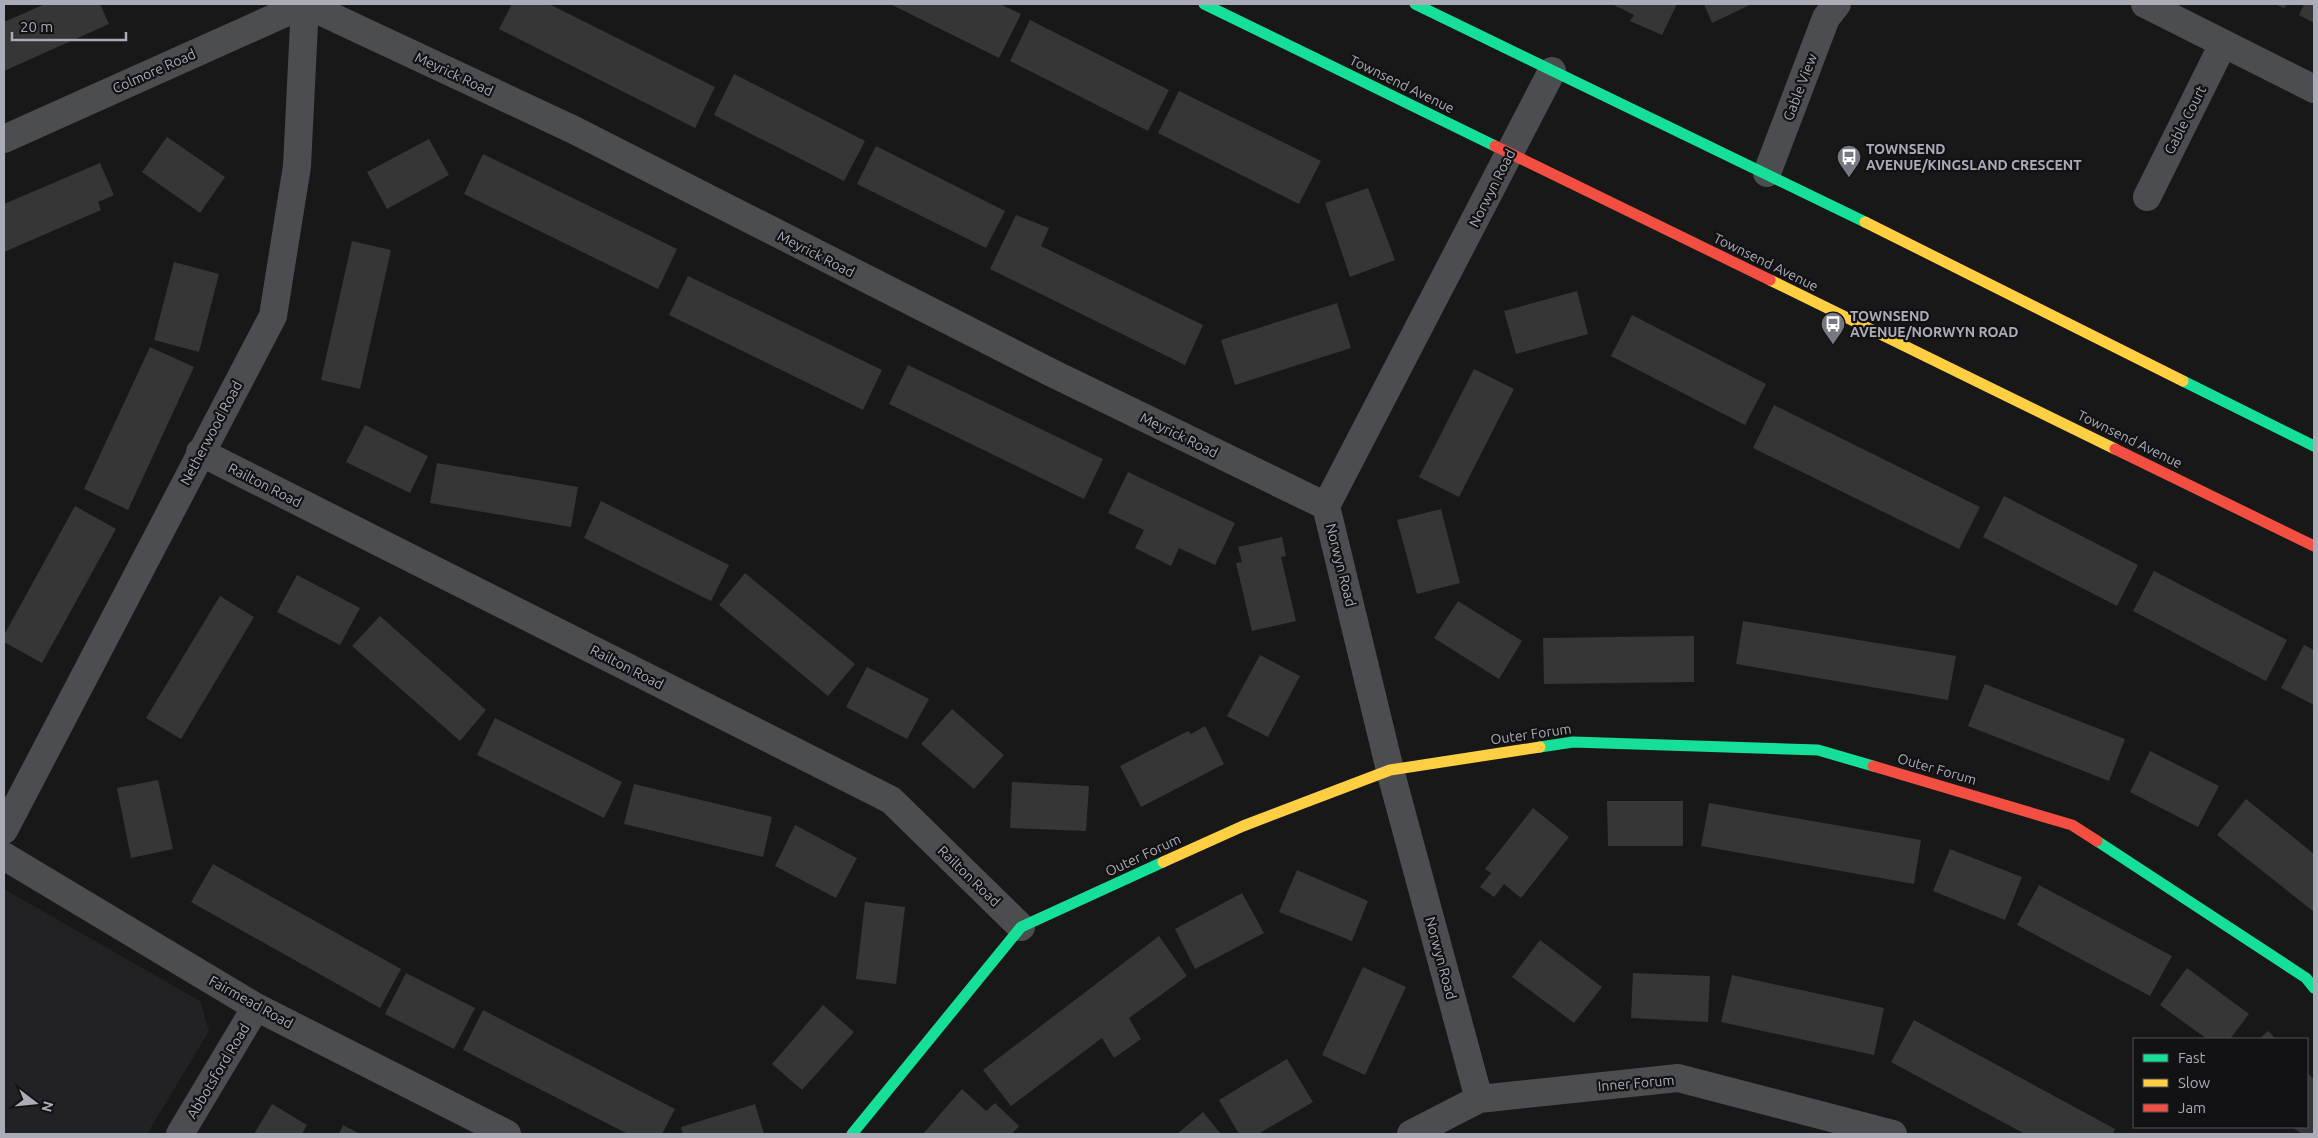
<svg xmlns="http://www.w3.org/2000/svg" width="2318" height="1138" viewBox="0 0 2318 1138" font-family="Ubuntu,sans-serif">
  <rect width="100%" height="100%" fill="#181818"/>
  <path fill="#222224" d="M4,889L200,1001L209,1031L147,1134H4Z"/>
  <path fill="#363637" d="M45,4H100L109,24L4,71V22Z
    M512,4H549L715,87L695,128L499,29Z
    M890,4H1000L1021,14L999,58Z
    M1612,4H1677L1662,35L1630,21L1634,15Z
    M1704,4H1752L1712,23Z
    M2275,4H2287L2284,8Z
    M2304,4H2314V23L2299,15Z
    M1030,20L1169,90L1148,131L1010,61Z
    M734,74L865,141L844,181L714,115Z
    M1179,91L1321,161L1299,204L1158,133Z
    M167,137L225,177L200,213L142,172Z
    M429,139L449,175L387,209L367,172Z
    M876,146L1005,211L986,248L857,184Z
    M483,154L677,249L658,289L464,194Z
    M100,163L114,195L98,202L101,210L4,252V204Z
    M1368,188L1395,260L1350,277L1325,203Z
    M1016,215L1049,228L1041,246L1203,325L1185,365L990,269Z
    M352,241L391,250L360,389L321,380Z
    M174,262L219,274L199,352L154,340Z
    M688,276L882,370L863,410L669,315Z
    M1577,291L1588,334L1516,354L1504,311Z
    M1337,303L1351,348L1235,385L1221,340Z
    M1632,315L1766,384L1745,425L1611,356Z
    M150,347L194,367L128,510L84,489Z
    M908,365L1103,459L1084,499L889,404Z
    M1474,369L1514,389L1459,497L1419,477Z
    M1774,405L1980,507L1959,549L1753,448Z
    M365,425L428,456L410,493L346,462Z
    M437,463L578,487L571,527L430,503Z
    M1128,472L1235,523L1215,565L1179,548L1171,566L1135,548L1144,530L1108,513Z
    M2004,496L2138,565L2117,606L1983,537Z
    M601,501L729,565L711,601L584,538Z
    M75,506L116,529L42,663L4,642V635Z
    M1441,509L1460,583L1417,594L1397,520Z
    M1282,537L1286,556L1281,557L1296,621L1252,631L1236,563L1242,562L1238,547Z
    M2154,571L2287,640L2266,681L2133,611Z
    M745,573L855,664L828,696L719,605Z
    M297,575L360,608L340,645L277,612Z
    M220,596L254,617L181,739L146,718Z
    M1458,601L1522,641L1499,679L1434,638Z
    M380,616L486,710L460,741L352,646Z
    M1743,621L1956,656L1948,700L1736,664Z
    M1694,636V682L1544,684L1543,638Z
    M2304,645L2314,650V705L2281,688Z
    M1260,655L1300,676L1268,737L1227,716Z
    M867,667L929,699L907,739L846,707Z
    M1985,684L2125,739L2109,781L1968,726Z
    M952,709L1004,755L974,789L921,744Z
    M495,718L622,782L604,818L477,755Z
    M1205,726L1224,764L1141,807L1120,766L1188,731L1191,734Z
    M2150,751L2219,786L2198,827L2130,792Z
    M158,780L173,849L131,858L117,788Z
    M1012,782L1089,786L1086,831L1010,828Z
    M634,784L772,817L763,857L624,824Z
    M2246,799L2314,854V912L2217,835Z
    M1607,801H1683V846H1608Z
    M1709,803L1921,840L1914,884L1701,846Z
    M1533,808L1569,837L1521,898L1504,884L1494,897L1480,887L1491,873L1485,869Z
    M795,825L857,858L836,898L775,866Z
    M1950,849L2022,877L2005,920L1933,891Z
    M213,864L401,969L380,1008L191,902Z
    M1297,870L1368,901L1352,941L1279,912Z
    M2039,885L2172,956L2150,996L2017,925Z
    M1242,893L1264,933L1195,969L1175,929Z
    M865,902L905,907L896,984L856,979Z
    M1159,936L1187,976L1129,1018L1141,1039L1114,1058L1102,1038L1011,1106L983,1070Z
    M1540,940L1602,987L1574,1023L1512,977Z
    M1363,967L1406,987L1365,1075L1322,1055Z
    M2187,968L2249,1014L2230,1039H2207L2160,1005Z
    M406,973L475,1008L454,1049L385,1014Z
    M1633,973L1710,976L1708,1022L1631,1018Z
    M1732,975L1884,1008L1874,1055L1721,1022Z
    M823,1005L854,1032L802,1090L772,1064Z
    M483,1010L675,1109L662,1134H628L463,1050Z
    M1914,1020L2115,1129L2113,1134H2025L1891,1062Z
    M2268,1031L2276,1039H2259Z
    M1287,1059L1313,1102L1258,1134H1239L1219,1100Z
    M2307,1072L2314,1080V1134H2301L2293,1127H2307Z
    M962,1089L986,1111L995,1103L1019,1126L1012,1134H923Z
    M272,1104L307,1125L302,1134H254Z
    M755,1104L764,1134H683L681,1127Z
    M1203,1112L1221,1134H1177Z
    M343,1125L360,1134H339Z"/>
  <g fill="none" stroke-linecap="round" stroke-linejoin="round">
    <path stroke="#4c4d51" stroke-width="28" d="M305,4L574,130L1054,374L1326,506
      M2145,4L2314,89
      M4,139L305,4
      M1767,173L1826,18L1837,4
      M2147,197L2223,44
      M200,452L891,800L1021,927
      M4,830L273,316L297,166L305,4
      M4,856L256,1007L507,1134
      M1479,1099L1390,770L1326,506L1552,71
      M180,1134L256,1007
      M1411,1134L1479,1099L1678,1078L1893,1134"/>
    <path stroke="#16e098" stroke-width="11" d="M1204,4L1495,146
      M1415,4L1865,222
      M2183,381L2314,446
      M1540,747L1573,742L1818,750L1873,766
      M2097,841L2306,978L2314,988
      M852,1134L1021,927L1163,862"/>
    <path stroke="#ffcf43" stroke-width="11" d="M1865,222L2183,381
      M1770,280L2115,449
      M1163,862L1243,826L1390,770L1540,747"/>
    <path stroke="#f24e42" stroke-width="11" d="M1495,146L1770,280
      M2115,449L2314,546
      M1873,766L2072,825L2097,841"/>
  </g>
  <defs>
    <symbol id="bus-pin" viewBox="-11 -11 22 30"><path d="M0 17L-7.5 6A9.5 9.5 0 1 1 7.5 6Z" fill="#777980" stroke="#121214"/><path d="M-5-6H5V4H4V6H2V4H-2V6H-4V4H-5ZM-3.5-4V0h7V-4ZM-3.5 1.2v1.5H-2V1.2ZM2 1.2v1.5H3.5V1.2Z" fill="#fff"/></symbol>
  </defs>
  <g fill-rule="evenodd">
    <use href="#bus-pin" x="1835" y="143" width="28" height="38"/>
    <use href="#bus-pin" x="1819" y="310" width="28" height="38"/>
  </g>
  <g text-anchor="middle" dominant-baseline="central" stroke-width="4.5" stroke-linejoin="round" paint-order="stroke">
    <g font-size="14" fill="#aaadb8" stroke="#121214">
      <text transform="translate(154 71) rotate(-24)">Colmore Road</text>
      <text transform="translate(454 74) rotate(25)">Meyrick Road</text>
      <text transform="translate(1402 84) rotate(26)">Townsend Avenue</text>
      <text transform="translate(1800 87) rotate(-69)">Gable View</text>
      <text transform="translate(2185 120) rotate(-63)">Gable Court</text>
      <text transform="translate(1492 188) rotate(-63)">Norwyn Road</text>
      <text transform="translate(816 254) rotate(27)">Meyrick Road</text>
      <text transform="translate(1766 262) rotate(26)">Townsend Avenue</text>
      <text transform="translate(211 433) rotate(-62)">Netherwood Road</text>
      <text transform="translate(1179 435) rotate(26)">Meyrick Road</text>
      <text transform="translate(2130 439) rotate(26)">Townsend Avenue</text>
      <text transform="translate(265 485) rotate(27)">Railton Road</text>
      <text transform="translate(1341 565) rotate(76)">Norwyn Road</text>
      <text transform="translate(627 667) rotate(27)">Railton Road</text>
      <text transform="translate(1531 734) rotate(-8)">Outer Forum</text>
      <text transform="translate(1937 769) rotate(16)">Outer Forum</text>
      <text transform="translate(1143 855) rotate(-25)">Outer Forum</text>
      <text transform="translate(969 876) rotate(44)">Railton Road</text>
      <text transform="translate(1441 958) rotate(75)">Norwyn Road</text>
      <text transform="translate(251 1002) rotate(29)">Fairmead Road</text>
      <text transform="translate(218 1071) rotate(-59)">Abbotsford Road</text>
      <text transform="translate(1636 1083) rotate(-5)">Inner Forum</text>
    </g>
    <g font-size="14" font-weight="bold" fill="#aaadb8" stroke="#121214" text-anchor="start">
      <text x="1866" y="149">TOWNSEND<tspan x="1866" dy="16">AVENUE/KINGSLAND CRESCENT</tspan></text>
      <text x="1850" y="316">TOWNSEND<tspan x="1850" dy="16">AVENUE/NORWYN ROAD</tspan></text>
    </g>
  </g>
  <rect width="2318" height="1138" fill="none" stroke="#aaadb8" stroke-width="10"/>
  <rect x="2133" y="1038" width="175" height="90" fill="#121214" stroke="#4f5056"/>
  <rect x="2143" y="1054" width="25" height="8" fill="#16e098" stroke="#4f5056"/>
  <text x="2178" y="1063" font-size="15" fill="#aaadb8">Fast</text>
  <rect x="2143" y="1079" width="25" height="8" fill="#ffcf43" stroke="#4f5056"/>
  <text x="2178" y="1088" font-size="15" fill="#aaadb8">Slow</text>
  <rect x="2143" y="1104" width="25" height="8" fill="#f24e42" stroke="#4f5056"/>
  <text x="2178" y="1113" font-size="15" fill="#aaadb8">Jam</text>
  <g transform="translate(35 1103) rotate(106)" stroke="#121214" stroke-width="4" paint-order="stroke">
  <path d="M0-4L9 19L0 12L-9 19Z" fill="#aaadb8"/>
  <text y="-8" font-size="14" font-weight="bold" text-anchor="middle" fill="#aaadb8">N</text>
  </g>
  <path d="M12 32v8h114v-8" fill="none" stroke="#aaadb8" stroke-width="2.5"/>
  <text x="20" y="32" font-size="15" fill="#aaadb8" stroke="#121214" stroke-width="4" paint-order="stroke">20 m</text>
</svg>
